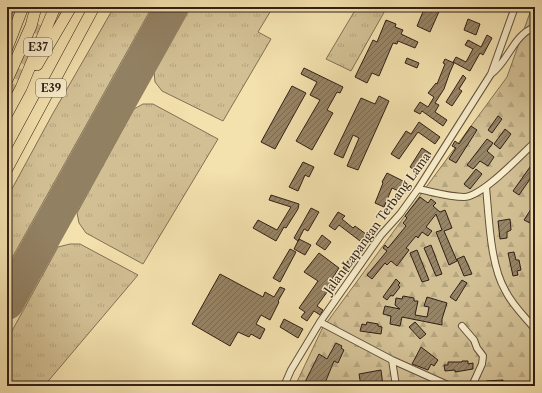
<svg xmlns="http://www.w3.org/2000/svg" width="542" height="393" viewBox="0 0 542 393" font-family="'Libre Caslon Text',serif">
  <defs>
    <pattern id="grass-tufts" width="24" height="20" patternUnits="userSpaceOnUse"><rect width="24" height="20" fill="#d2c094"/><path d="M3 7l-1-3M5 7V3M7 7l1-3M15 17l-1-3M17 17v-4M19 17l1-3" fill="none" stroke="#b5a57f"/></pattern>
    <pattern id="forest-firs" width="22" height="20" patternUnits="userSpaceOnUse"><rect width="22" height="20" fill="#d2c094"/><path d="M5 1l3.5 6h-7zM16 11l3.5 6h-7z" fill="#b5a57f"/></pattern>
    <pattern id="building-hatch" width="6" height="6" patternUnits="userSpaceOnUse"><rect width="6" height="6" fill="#968466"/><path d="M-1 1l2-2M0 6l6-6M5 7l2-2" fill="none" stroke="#7b6b53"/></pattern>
  </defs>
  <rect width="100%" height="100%" fill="#f3e1ae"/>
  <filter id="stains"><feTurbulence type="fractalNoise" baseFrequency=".005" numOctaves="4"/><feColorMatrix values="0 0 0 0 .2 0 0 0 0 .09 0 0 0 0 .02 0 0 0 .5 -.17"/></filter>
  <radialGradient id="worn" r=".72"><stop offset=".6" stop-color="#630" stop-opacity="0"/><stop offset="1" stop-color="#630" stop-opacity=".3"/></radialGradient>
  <path fill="url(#grass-tufts)" stroke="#827056" d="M114,7H152L7,267V198L52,115Z
    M189,7H273L258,32L271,39L223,121L162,91L155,82L154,71Z
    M357,7H387L351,71L326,59Z
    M143,104H153L218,139L143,264L86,233L79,223L77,213L134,109Z
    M70,244H80L138,275L44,386H7V340L58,247Z"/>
  <path fill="url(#forest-firs)" stroke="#827056" d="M532,7H535V386H295L322,329L507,77Z"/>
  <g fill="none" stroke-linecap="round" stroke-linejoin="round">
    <path stroke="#928062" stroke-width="34" d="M7,303L172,7"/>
  </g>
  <path fill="url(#building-hatch)" stroke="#311f17" d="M425,7H441L430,32L417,26Z
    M468,19L480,24L476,35L464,30Z
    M386,20L396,24L395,27L403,30L401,34L418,42L415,48L398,41L397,44L393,43L379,76L372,73L367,83L355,77L373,40L377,42Z
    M487,35L492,38L483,55L480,53L470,71L453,62L456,57L466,62L473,49L465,45L468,40L481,47Z
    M407,58L419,63L417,68L405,63Z
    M445,59L454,63L450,72L444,89L435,103L439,105L435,112L447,120L443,126L422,111L420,114L414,111L420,102L428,107L434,97L428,93L436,83L437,84L445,64L443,63Z
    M304,68L343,87L340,93L337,92L327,110L333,113L312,150L296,141L320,100L310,95L317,82L301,74Z
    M463,75L466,78L459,89L462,91L452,106L446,102Z
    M292,86L306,93L275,149L261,142Z
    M379,96L389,101L358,170L347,166L359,138L353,135L343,158L334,154L361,98L375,104Z
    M498,116L502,119L492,133L488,130Z
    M419,122L440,137L435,144L418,132L399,159L391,154L406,131L411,134Z
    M471,126L477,130L456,163L449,159L456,148L452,146L455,141L459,144Z
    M505,129L511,134L500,149L494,144Z
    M487,139L493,143L487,151L494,157L488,166L480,161L473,169L467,165Z
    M422,148L431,154L419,173L410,167Z
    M535,160V172L519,195L513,191Z
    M303,162L314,167L309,177L305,175L298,191L289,187Z
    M476,169L482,174L470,189L464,184Z
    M387,173L409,184L405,194L392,188L384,207L375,203L383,183L382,182Z
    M271,195L299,204L298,209L286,228L284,227L276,241L253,228L258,220L277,230L291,207L269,200Z
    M420,197L428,203L431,199L436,203L433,206L440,212L445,210L452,228L444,231L457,261L449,265L436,232L442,230L436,214L426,227L432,231L428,236L422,232L418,238L416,236L406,248L409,250L397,266L391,261L387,265L385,263L372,279L367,275L387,251L383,248L385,245L388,248L406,226L403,223L407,218L405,216Z
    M535,203V215L530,223L524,220Z
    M311,208L319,212L308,231L304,229L298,241L294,238Z
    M338,212L345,216L342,219L353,228L355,226L370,237L364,244L339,225L335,230L329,226Z
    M510,219L511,230L507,232V238L500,239L498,221Z
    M322,235L331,242L325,250L316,244Z
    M299,239L311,245L305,255L294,249Z
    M431,245L442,274L436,276L424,248Z
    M290,249L296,252L280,282L273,278Z
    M417,250L429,280L422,282L410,253Z
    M514,252L516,260H519L521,270L517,271L518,275L513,276L508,253Z
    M319,253L339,268L332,279L335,281L317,306L323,310L320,315L314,311L307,321L301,317L305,312L299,308L318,281L304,272Z
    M464,256L472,274L464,276L457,259Z
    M350,258L355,262L348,272L343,268Z
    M220,274L263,297L265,292L274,297L280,287L285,289L278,301L279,302L270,320L261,315L256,324L265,329L260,339L251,334L249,337L238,332L230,346L192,324Z
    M396,279L400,283L398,285L400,287L393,296L391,295L387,300L383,297Z
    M462,280L467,283L456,301L450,297Z
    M403,296L414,298V301H418L415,315L427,317L429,307L424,306L427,297L447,303L442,319V325L402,317L400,326L390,324L391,316L383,314L385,306L400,309L395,305L396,298L402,299Z
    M284,319L303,329L298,338L280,327Z
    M367,322L378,324V326L382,327L381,334L360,331L362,324L366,325Z
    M415,322L426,334L420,339L409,327Z
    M336,343L342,346L341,348L344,350L338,363L334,361L325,383L323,382L321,386H308L304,384L319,354L327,359Z
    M421,347L438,360L434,366L431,364L428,370L412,364Z
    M462,361H468V364L473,363V369L455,372V370L445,371L444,365H448V362H462Z
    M381,370L383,386H361L359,374Z
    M503,380L504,386H486V381Z"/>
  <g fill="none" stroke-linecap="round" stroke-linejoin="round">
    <path stroke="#ccba90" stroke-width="11" stroke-dasharray="11 5.5" stroke-linecap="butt" d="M7,31L13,7
      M50,33L64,7
      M7,93L38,24"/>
    <defs>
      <path id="minor" d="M491,74C509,61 513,35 535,27
        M486,187C489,217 490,264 505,290C512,305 525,317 535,329
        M418,189C433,192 449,197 464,197C482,197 521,155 535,142
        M320,322L392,360L450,386
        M462,326L474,340L477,348L483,356L482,364L472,386
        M392,360L396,386
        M284,386L291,370L320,322L381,235L400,214L418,189L491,74L515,7"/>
      <path id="motorway" d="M7,48L23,7
        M37,65L71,7
        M7,80L31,26L36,7
        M7,114L21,88L55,7
        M7,169L94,7"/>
    </defs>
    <use href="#minor" stroke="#62503d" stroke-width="8"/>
    <use href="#motorway" stroke="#311f17" stroke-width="12"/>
    <use href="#minor" stroke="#f7ecca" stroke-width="6"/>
    <use href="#motorway" stroke="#f3e1ae" stroke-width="11"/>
  </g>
  <g text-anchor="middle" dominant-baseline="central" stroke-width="3" stroke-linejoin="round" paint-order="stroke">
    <g fill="#f7ecca" stroke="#6c5c4d" stroke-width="1">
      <rect x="24" y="38" width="28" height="18" rx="3"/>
      <rect x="36" y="79" width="30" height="18" rx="3"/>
    </g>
    <g font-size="11" font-weight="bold" fill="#311f17">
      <text x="38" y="47">E37</text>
      <text x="51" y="88">E39</text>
    </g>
    <g font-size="12" fill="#311f17" stroke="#f7ecca">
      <text transform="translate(377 223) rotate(-54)">Jalan Lapangan Terbang Lama</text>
    </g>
  </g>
  <rect width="542" height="393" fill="none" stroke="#f3e1ae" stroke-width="24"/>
  <rect x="8" y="8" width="526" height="377" fill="none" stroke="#311f17" stroke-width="2"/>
  <rect x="12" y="12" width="518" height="369" fill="none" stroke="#311f17"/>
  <rect width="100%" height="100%" filter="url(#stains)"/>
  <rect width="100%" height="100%" fill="url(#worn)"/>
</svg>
